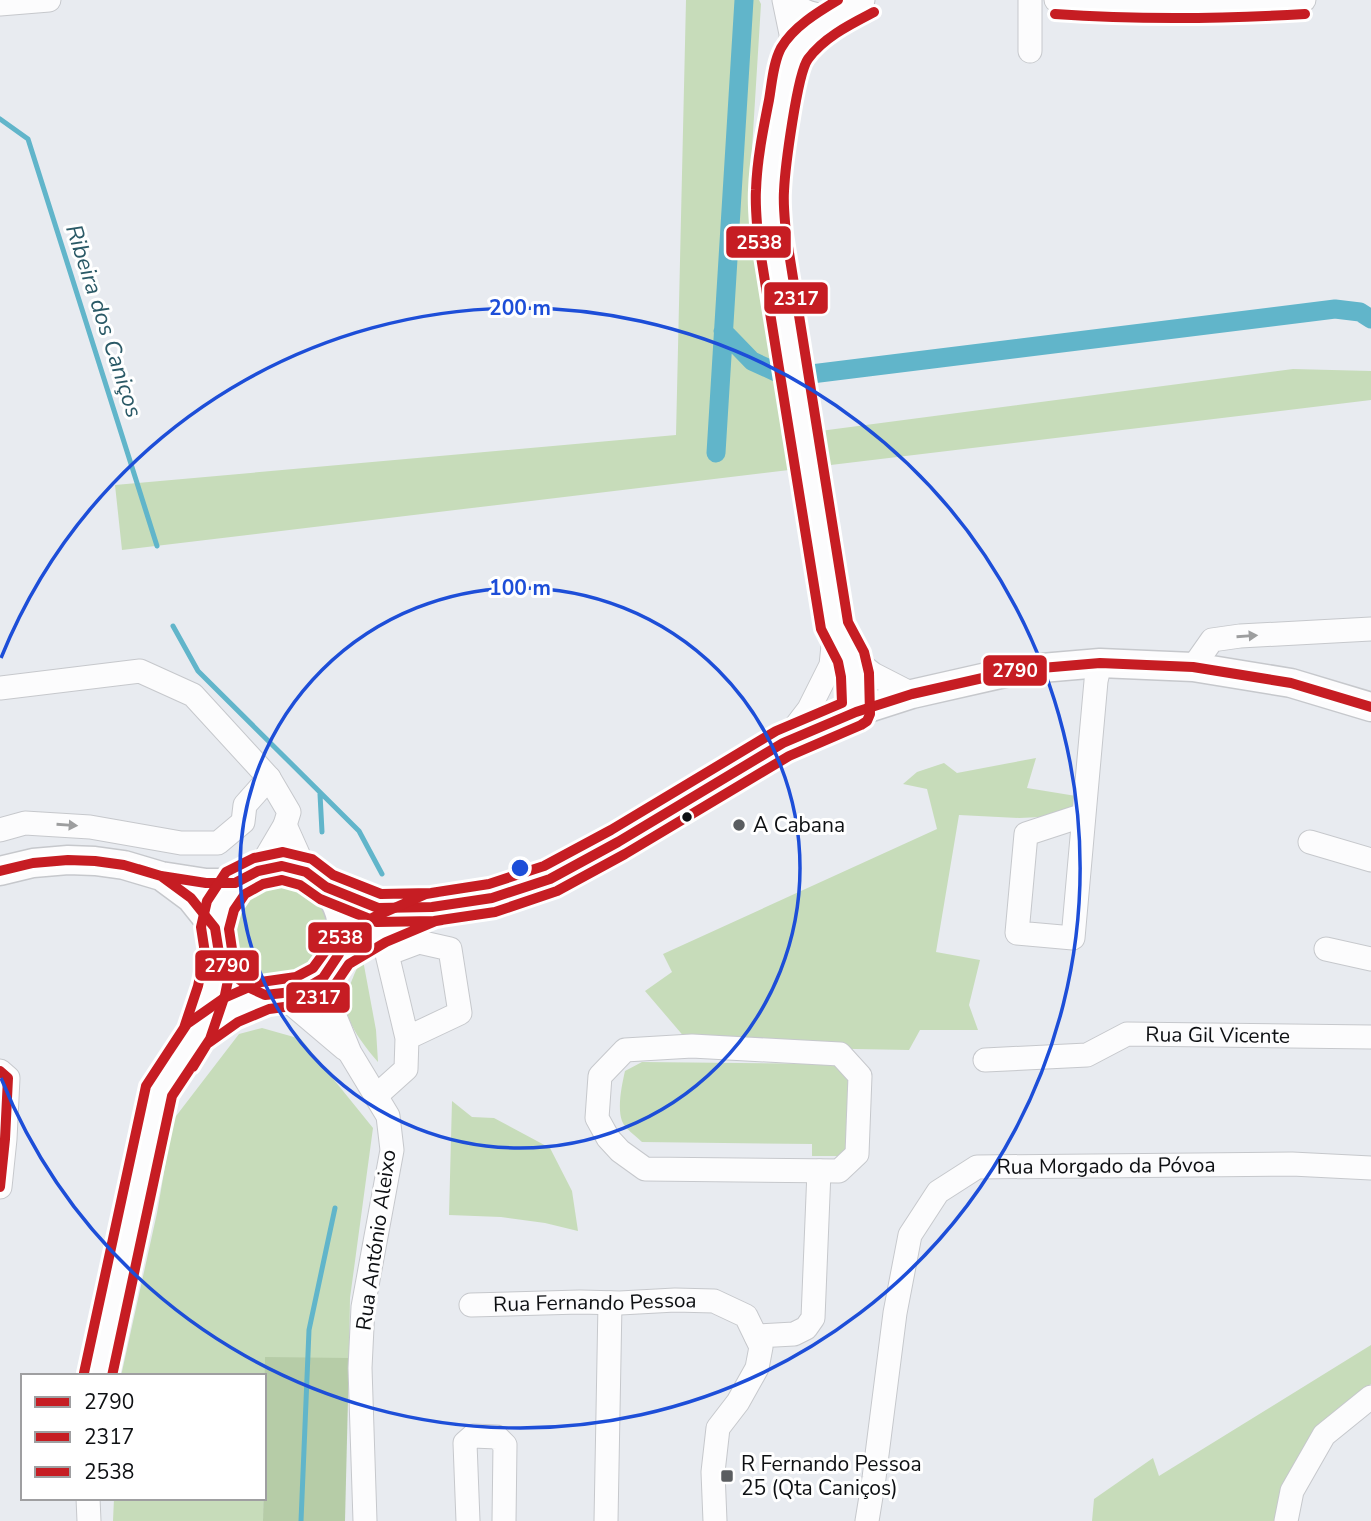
<svg xmlns="http://www.w3.org/2000/svg" width="1371" height="1521" viewBox="0 0 1371 1521" font-family="'Nunito Sans',sans-serif">
  <rect width="100%" height="100%" fill="#e8ebf0"/>
  <path fill="#c7dcba" d="M686,0H759L761,4L752,149L758,231L782,436L1293,369L1371,371V400L122,550L115,485L676,435Z
    M1036,758L1027,788L1076,796L1084,815L1019,818L959,815L936,952L980,960L969,1005L978,1030H920L909,1050L692,1046L645,991L672,972L663,954L937,829L927,789L903,784L917,772L944,763L957,773Z
    M230 930a51 51 0 1 1 102 0a51 51 0 1 1-102 0Z
    M363,960L376,1030L378,1062C365,1047 349,1027 346,1008C345,998 348,989 352,980C355,973 357,966 363,960Z
    M262,1028L301,1039L373,1128L350,1298L349,1358H266L264,1435V1376H121L157,1213L173,1120L239,1034Z
    M642,1062L838,1064L852,1080V1143L841,1156H812V1144L642,1142C636,1136 625,1129 622,1121C617,1108 622,1084 625,1071Z
    M452,1101L472,1117L494,1118L550,1148L572,1191L578,1231L545,1223L501,1217L449,1215Z
    M1371,1345V1384L1359,1392L1317,1433L1275,1521H1092L1094,1499L1153,1458L1159,1476Z
    M114,1498H263V1521H113Z"/>
  <path fill="#b6cca7" d="M265,1357L349,1358L345,1521H263Z"/>
  <g fill="none" stroke-linecap="round" stroke-linejoin="round">
    <path stroke="#61b5ca" stroke-width="5" d="M0,119L28,139L157,546
      M173,626L198,671L359,831L382,874
      M320,794L322,832
      M301,1521L309,1330L335,1208"/>
    <path stroke="#61b5ca" stroke-width="19" d="M723,331L752,361L787,377L1335,309L1360,312L1371,319
      M716,453L744,0"/>
    <defs>
      <g id="minor">
        <path d="M788,0C812,21 838,20 863,0"/>
        <path d="M1056,0C1139,7 1222,5 1304,0"/>
        <path d="M0,4L49,0"/>
        <path d="M1030,51V0"/>
        <path d="M791,57L821,28L842,13"/>
        <path d="M835,627L851,657L855,675L856,712"/>
        <path d="M851,657L873,674L912,694"/>
        <path d="M1193,667L1212,640L1240,636L1371,629"/>
        <path d="M0,688L140,671L193,695L269,778L289,812L285,825L258,871"/>
        <path d="M783,743L809,709L831,665L835,627L772,236L770,187L779,126L791,57V34L784,0"/>
        <path d="M1084,815L1073,938L1017,933L1026,834L1084,815L1096,681L1100,663"/>
        <path d="M285,825L306,872"/>
        <path d="M0,830L25,823L90,827L181,843H218L243,822L245,805L269,778"/>
        <path d="M1310,842L1371,860"/>
        <path d="M1326,949L1371,959"/>
        <path d="M335,961L334,1014L350,1053L388,1116L392,1150L363,1307L360,1368L365,1521"/>
        <path d="M280,994L345,1049"/>
        <path d="M197,1034L231,1010L265,995"/>
        <path d="M692,1046L840,1054L860,1076L857,1154L839,1171L645,1169L620,1151L608,1138L597,1118L600,1076L625,1050Z"/>
        <path id="s1" d="M985,1060L1087,1055L1127,1034L1371,1037"/>
        <path d="M0,1071L8,1078L5,1139L0,1187"/>
        <path d="M376,1096L406,1069L407,1038L460,1013L450,949L419,942L387,954L407,1038"/>
        <path id="s2" d="M471,1305L580,1302L620,1303L675,1300L714,1301L746,1316L761,1347L757,1368L738,1402L718,1428L713,1472L715,1521"/>
        <path d="M756,1336L794,1334L806,1328L813,1318L819,1171"/>
        <path d="M98,1376L159,1090L197,1034L212,990L219,953"/>
        <path d="M88,1498L89,1521"/>
        <path d="M468,1521L465,1443L473,1436L497,1437L505,1445L504,1521"/>
        <path d="M606,1521L610,1303"/>
        <path id="s3" d="M867,1521L874,1478L895,1313L910,1235L938,1192L977,1167L1292,1164L1371,1168"/>
        <path d="M1286,1521L1292,1491L1324,1435L1371,1397"/>
      </g>
      <path id="major" d="M216 931a63 63 0 1 1 126 0a63 63 0 1 1-126 0Z
        M0,871L33,863L68,860L95,861L124,865L161,876L206,883H235
        M164,878L191,898L215,928
        M326,887L378,908L432,907L492,898L550,879L618,842L783,743L856,712L912,694L1018,670L1100,663L1193,667L1291,683L1371,707
        M339,954L380,930L420,912"/>
    </defs>
    <use href="#minor" stroke="#c6c8cc" stroke-width="25"/>
    <use href="#major" stroke="#c6c8cc" stroke-width="31"/>
    <use href="#minor" stroke="#fcfcfd" stroke-width="23"/>
    <use href="#major" stroke="#fcfcfd" stroke-width="28"/>
    <defs>
      <path id="bus-1" d="M138,869L161,876L191,898L215,928L219,953L232,974L252,989L265,995L301,991L323,978L339,954
        M0,871L33,863L68,860L95,861L124,865L161,876L206,883H235L258,871L282,866L306,872L326,887L378,908L432,907L492,898L550,879L618,842L783,743L856,712L912,694L1018,670L1100,663L1193,667L1291,683L1371,707
        M0,1071L8,1078L5,1139L0,1187"/>
      <path id="bus-2" d="M1055,14C1138,20 1221,19 1305,14
        M193,1067L207,1044L238,1022L269,1009L307,1004L332,989L349,964L386,942L436,921L442,920
        M112,1376L172,1096L210,1039L225,995L233,956L229,929L234,910L245,894L263,884L282,880L300,885L320,899L377,922L434,921L495,912L557,891L625,854L789,756L861,725L867,721L870,714L869,673L864,652L848,622L786,234C785,220 783,206 784,191C785,169 797,74 808,59C824,37 851,24 874,12"/>
      <path id="bus-3" d="M169,1051L187,1024L224,998L261,982L296,977L313,968L332,942L374,917L426,894L438,892
        M84,1373L146,1086L184,1028L198,986L205,953L201,927L207,901L226,872L254,858L283,852L312,859L333,875L381,894L431,893L489,884L544,866L611,830L776,731L842,703L841,677L838,662L821,629L758,238C757,222 755,206 756,190C757,160 763,130 769,100C772,83 773,63 781,48C793,27 818,12 838,0"/>
    </defs>
    <use href="#bus-1" stroke="#fff" stroke-width="16"/>
    <use href="#bus-2" stroke="#fff" stroke-width="16"/>
    <use href="#bus-3" stroke="#fff" stroke-width="16"/>
    <use href="#bus-1" stroke="#c61d23" stroke-width="10"/>
    <use href="#bus-2" stroke="#c61d23" stroke-width="10"/>
    <use href="#bus-3" stroke="#c61d23" stroke-width="10"/>
  </g>
  <defs><path id="oneway-solid" d="M-6-.8H1V-3.2L6.5 0L1 3.2V.8H-6Z" transform="scale(1.75)"/></defs>
  <g fill="#9d9e9f">
    <use href="#oneway-solid" transform="translate(1247 636) rotate(-4)"/>
    <use href="#oneway-solid" transform="translate(67 825) rotate(4)"/>
  </g>
  <g fill="none" stroke="#1d4ed8" stroke-width="3.5">
    <circle cx="520" cy="868" r="280"/>
    <path d="M1 658A560 560 0 1 1 1 1078"/>
  </g>
  <circle fill="#0e1013" stroke="#fff" stroke-width="2.5" cx="687" cy="817" r="6"/>
  <g fill="#5a5d60" stroke="#fff" stroke-width="2.5">
    <circle cx="739" cy="825" r="7"/>
    <rect x="720" y="1469" width="14" height="14" rx="3.5"/>
  </g>
  <g text-anchor="middle" dominant-baseline="central" stroke-width="6" stroke-linejoin="round" paint-order="stroke">
    <g font-size="21" fill="#0e1013" stroke="#fff" text-anchor="start">
      <text x="753" y="825">A Cabana</text>
      <text x="741" y="1464">R Fernando Pessoa<tspan x="741" dy="24">25 (Qta Caniços)</tspan></text>
    </g>
    <g font-size="21" fill="#0e1013" stroke="#fff">
      <text stroke="none"><textPath href="#s1" startOffset="238">Rua Gil Vicente</textPath></text>
      <text stroke="none"><textPath href="#s3" startOffset="516">Rua Morgado da Póvoa</textPath></text>
      <text transform="translate(376 1240) rotate(-82)">Rua António Aleixo</text>
      <text stroke="none"><textPath href="#s2" startOffset="124">Rua Fernando Pessoa</textPath></text>
    </g>
    <g font-size="23" font-style="italic" fill="#2a5966" stroke="#fff">
      <text transform="translate(104 321) rotate(72)">Ribeira dos Caniços</text>
    </g>
  </g>
  <circle cx="520" cy="868" r="10" fill="#1d4ed8" stroke="#fff" stroke-width="3.5"/>
  <g font-size="21" text-anchor="middle" font-weight="bold" fill="#1d4ed8" stroke="#fff" stroke-width="6" stroke-linejoin="round" paint-order="stroke">
    <text x="520" y="315">200 m</text>
    <text x="520" y="595">100 m</text>
  </g>
  <g stroke="#fff" stroke-width="2.5">
    <rect x="725" y="225" width="67" height="34" rx="7" fill="#c61d23"/>
    <rect x="763" y="281" width="66" height="34" rx="7" fill="#c61d23"/>
    <rect x="982" y="654" width="66" height="33" rx="7" fill="#c61d23"/>
    <rect x="307" y="921" width="66" height="33" rx="7" fill="#c61d23"/>
    <rect x="194" y="949" width="66" height="33" rx="7" fill="#c61d23"/>
    <rect x="285" y="981" width="66" height="33" rx="7" fill="#c61d23"/>
  </g>
  <g font-size="19" text-anchor="middle" font-weight="bold" fill="#fff">
    <text x="759" y="249">2538</text>
    <text x="796" y="305">2317</text>
    <text x="1015" y="677">2790</text>
    <text x="340" y="944">2538</text>
    <text x="227" y="972">2790</text>
    <text x="318" y="1004">2317</text>
  </g>
  <rect x="21" y="1374" width="245" height="126" fill="#ffffff" stroke="#9f9fa1" stroke-width="2"/>
  <rect x="35" y="1397" width="35" height="10" fill="#c61d23" stroke="#9f9fa1" stroke-width="2"/>
  <text x="84" y="1409" font-size="21" fill="#0e1013">2790</text>
  <rect x="35" y="1432" width="35" height="10" fill="#c61d23" stroke="#9f9fa1" stroke-width="2"/>
  <text x="84" y="1444" font-size="21" fill="#0e1013">2317</text>
  <rect x="35" y="1467" width="35" height="10" fill="#c61d23" stroke="#9f9fa1" stroke-width="2"/>
  <text x="84" y="1479" font-size="21" fill="#0e1013">2538</text>
</svg>
